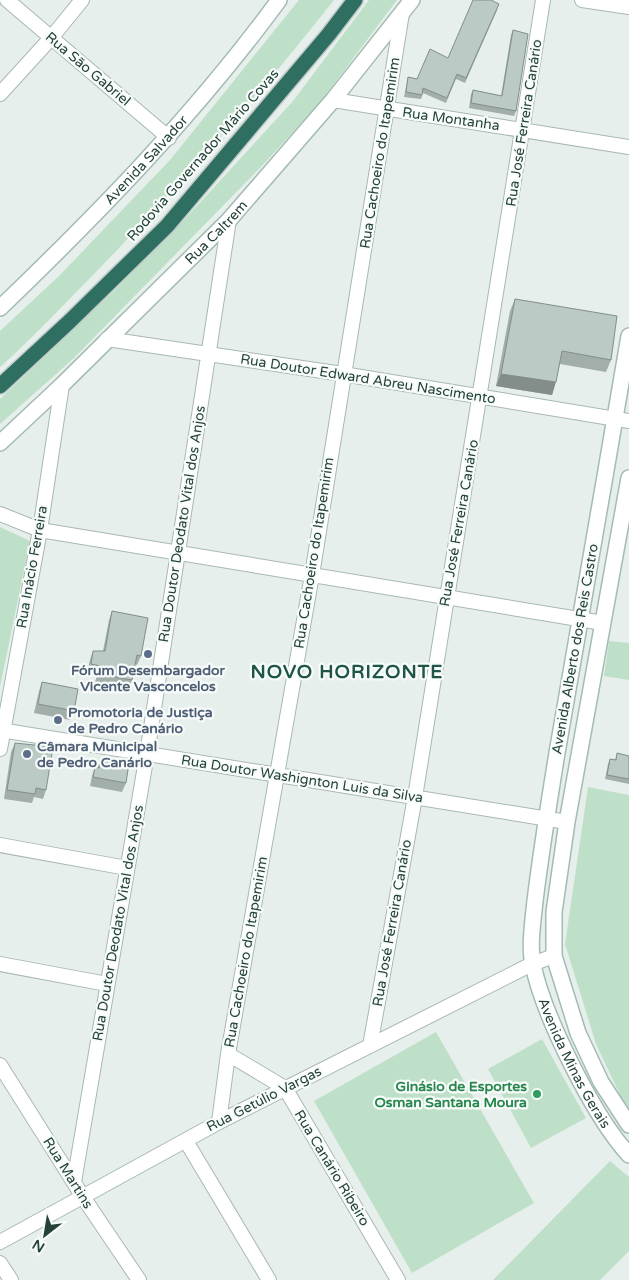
<svg xmlns="http://www.w3.org/2000/svg" width="629" height="1280" viewBox="0 0 629 1280" font-family="'Varela Round',sans-serif">
  <rect width="100%" height="100%" fill="#e6efeb"/>
  <path fill="#bfe0c8" d="M299,0H334C259,95 179,187 94,274C63,305 33,338 0,367V331L60,275L170,160Z
    M369,0H397L319,104L258,170L74,358L0,424V399L113,292L185,219L293,101Z
    M0,527L30,541L0,687Z
    M609,641L629,643V680L604,676Z
    M588,787L629,795V1109L621,1097L596,1044L565,944Z
    M436,1032L534,1203L412,1273L314,1101Z
    M542,1039L586,1118L531,1148L488,1069Z
    M610,1161L629,1177V1251L600,1280H493Z"/>
  <g fill="none" stroke-linecap="round" stroke-linejoin="round">
    <defs>
      <path id="street" d="M7,0L169,138
        M582,0L629,7
        M0,94L51,38L82,0
        M333,100L629,147
        M107,339L343,374L629,421
        M0,514L40,530L603,623
        M0,730L567,822
        M0,749L40,530L62,385
        M0,845L127,868
        M0,964L107,984
        M370,1046L415,797L543,0
        M228,1054L285,1088L398,1280
        M0,1065L83,1197L139,1280
        M219,1122L228,1054L312,575L402,13
        M186,1141L269,1280
        M74,1182L147,754L229,220
        M0,1242L219,1122L532,964L554,956
        M0,1263L11,1280"/>
      <g id="secondary">
        <path id="s1" d="M0,308C100,212 197,112 279,0"/>
        <path id="s2" d="M629,336C605,475 582,614 557,753C549,802 541,852 535,901C533,921 529,946 533,965C544,1017 594,1117 629,1155"/>
        <path id="s3" d="M0,443L62,385L229,220L333,100L412,0"/>
        <path d="M629,478L567,822L554,912V956L578,1033L601,1082L629,1125"/>
      </g>
      <path id="highway" d="M0,386L70,321L167,226L329,34L355,0"/>
    </defs>
    <use href="#street" stroke="#a8b8b2" stroke-width="16"/>
    <use href="#secondary" stroke="#a4bbb3" stroke-width="18"/>
    <use href="#highway" stroke="#c2cac8" stroke-width="18"/>
    <use href="#street" stroke="#fff" stroke-width="14"/>
    <use href="#secondary" stroke="#fff" stroke-width="15"/>
    <use href="#highway" stroke="#2f6f62" stroke-width="15"/>
  </g>
  <path fill="#a1aea9" d="M498,8L465,83L456,79L446,103L423,93L421,99L404,97L408,77L417,79L448,58Z
    M513,30L516,111L514,116L469,108L471,94L473,90L501,96L511,35Z
    M515,299L611,360L606,372L560,364L552,395L496,386L510,311Z
    M112,611L141,656L137,665L135,664L132,680L129,690L95,683L97,675L87,673L90,660L93,651H103L109,620Z
    M42,682L74,711L70,720L34,713L39,691Z
    M15,743L46,790L43,799L34,797L32,803L4,799L11,752Z
    M617,753L629,756V784L605,779L608,764L610,759L615,760Z
    M101,758L126,783L122,792L90,786L92,776L95,767L97,768Z"/>
  <path fill="#838d89" d="M501,374L556,382L552,395L496,386Z"/>
  <path fill="#bbcac4" stroke="#838d89" d="M473,0H491L499,4L466,78L457,74L447,98L423,88L422,95L406,92L408,77L417,79L430,49L448,58Z
    M513,30L528,34L516,111L471,103L473,90L502,96Z
    M515,299L617,316L611,360L562,351L556,382L501,374Z
    M112,611L148,618L141,656L137,655L132,680L99,674L100,666L91,664L93,651H105Z
    M42,682L78,689L74,711L38,704Z
    M15,743L53,747L46,790L36,788L35,794L7,790Z
    M617,753L629,756V779L607,775L610,759L616,760Z
    M101,758L129,763L126,783L93,777L95,767L99,768Z"/>
  <g fill="#5c6f8a" stroke="#f7fbf9" stroke-width="2">
    <circle cx="148" cy="654" r="5"/>
    <circle cx="58" cy="720" r="5"/>
    <circle cx="27" cy="754" r="5"/>
  </g>
  <circle fill="#2e9e5b" stroke="#f7fbf9" stroke-width="2" cx="537" cy="1094" r="5"/>
  <g text-anchor="middle" dominant-baseline="central" stroke-width="4.5" stroke-linejoin="round" paint-order="stroke">
    <g font-size="14" fill="#24423a" stroke="#f7fbf9">
      <text transform="translate(88 69) rotate(40)">Rua São Gabriel</text>
      <text transform="translate(451 119) rotate(8)">Rua Montanha</text>
      <text transform="translate(524 123) rotate(-81)">Rua José Ferreira Canário</text>
      <text transform="translate(380 153) rotate(-81)">Rua Cachoeiro do Itapemirim</text>
      <text transform="translate(203 155) rotate(-49)">Rodovia Governador Mário Covas</text>
      <text stroke="none"><textPath href="#s1" startOffset="208">Avenida Salvador</textPath></text>
      <text stroke="none"><textPath href="#s3" startOffset="302">Rua Caltrem</textPath></text>
      <text transform="translate(368 379) rotate(9)">Rua Doutor Edward Abreu Nascimento</text>
      <text transform="translate(459 523) rotate(-80)">Rua José Ferreira Canário</text>
      <text transform="translate(182 524) rotate(-81)">Rua Doutor Deodato Vital dos Anjos</text>
      <text transform="translate(314 553) rotate(-81)">Rua Cachoeiro do Itapemirim</text>
      <text transform="translate(32 567) rotate(-80)">Rua Inácio Ferreira</text>
      <text transform="translate(575 649) rotate(-80)">Avenida Alberto dos Reis Castro</text>
      <text transform="translate(302 779) rotate(9)">Rua Doutor Washignton Luis da Silva</text>
      <text transform="translate(118 923) rotate(-80)">Rua Doutor Deodato Vital dos Anjos</text>
      <text transform="translate(392 923) rotate(-80)">Rua José Ferreira Canário</text>
      <text transform="translate(246 952) rotate(-80)">Rua Cachoeiro do Itapemirim</text>
      <text stroke="none"><textPath href="#s2" startOffset="744">Avenida Minas Gerais</textPath></text>
      <text transform="translate(264 1099) rotate(-27)">Rua Getúlio Vargas</text>
      <text transform="translate(332 1168) rotate(59)">Rua Canário Ribeiro</text>
      <text transform="translate(68 1173) rotate(58)">Rua Martins</text>
    </g>
    <g font-size="14" font-weight="bold" fill="#4e5e75" stroke="#f7fbf9" text-anchor="start">
      <text x="148" y="670" text-anchor="middle">Fórum Desembargador<tspan x="148" dy="16">Vicente Vasconcelos</tspan></text>
      <text x="68" y="712">Promotoria de Justiça<tspan x="68" dy="16">de Pedro Canário</tspan></text>
      <text x="37" y="746">Câmara Municipal<tspan x="37" dy="16">de Pedro Canário</tspan></text>
    </g>
    <g font-size="14" font-weight="bold" fill="#27864d" stroke="#f7fbf9" text-anchor="end">
      <text x="527" y="1086">Ginásio de Esportes<tspan x="527" dy="16">Osman Santana Moura</tspan></text>
    </g>
    <g font-size="19" font-weight="bold" letter-spacing="1" fill="#1f5548" stroke="#f7fbf9">
      <text x="347" y="672">NOVO HORIZONTE</text>
    </g>
  </g>
  <g transform="translate(45 1235) rotate(211)" stroke="#f7fbf9" stroke-width="4" paint-order="stroke">
  <path d="M0-4L9 19L0 12L-9 19Z" fill="#24423a"/>
  <text y="-8" font-size="14" font-weight="bold" text-anchor="middle" fill="#24423a">N</text>
  </g>
</svg>
